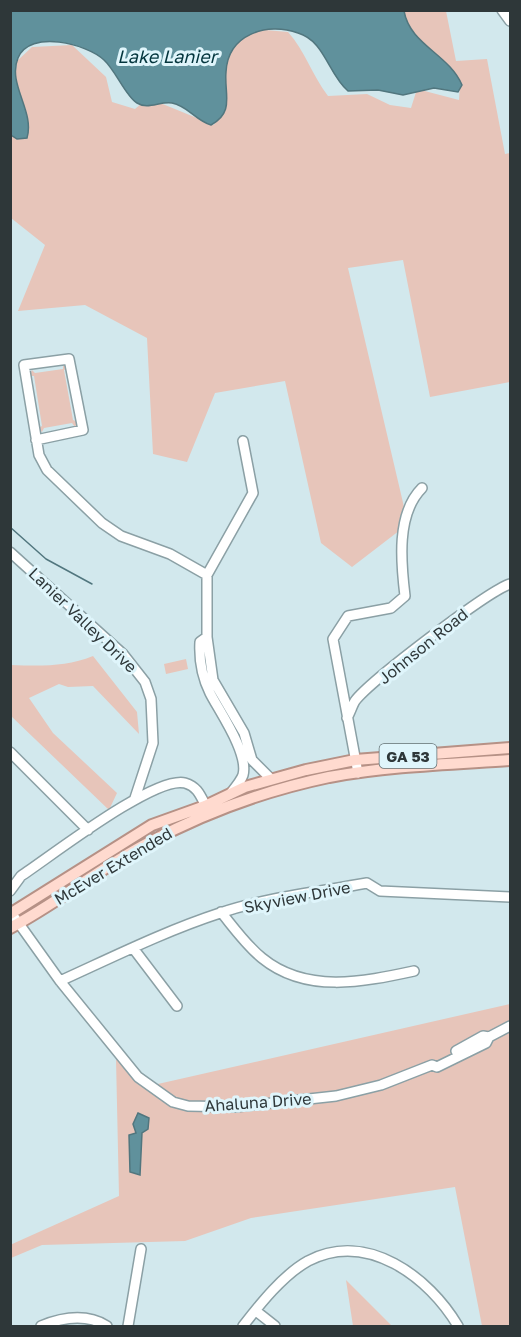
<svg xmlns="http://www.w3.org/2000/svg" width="521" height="1337" viewBox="0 0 521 1337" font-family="'Golos Text',sans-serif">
  <rect width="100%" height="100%" fill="#d2e8ed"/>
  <path fill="#e7c5ba" d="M402,11H446L456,61L487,59L505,154L510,153V382L430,397L403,260L348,268L408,524L352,567L321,543L285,381L215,393L187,462L153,454L147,338L85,305L18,311L45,245L11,218L10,134L17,61L32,47L72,45L106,77L112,102L135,109L148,98L214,125C220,107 214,90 219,73C225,52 238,41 254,29L288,32C305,51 312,75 328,96L367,94L390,105L411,108L417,89L459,100L460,84L413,40Z
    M63,365L68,369L64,370L73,420L78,422L75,427L72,423L44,428L42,432L38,428L42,426L34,376H29L32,370L35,373L63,369Z
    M93,656L137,712L139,734L93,686L68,687L59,684L29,698L53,733L117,793L109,810L11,716V665C40,666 66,667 93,656Z
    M186,659L188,669L166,674L164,664Z
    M510,1004V1326H482L455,1187L251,1218L185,1241L42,1245L11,1258L10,1245L119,1196L116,1059L149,1086Z
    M346,1280L392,1326H353Z"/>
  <path fill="#60919c" stroke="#51767e" stroke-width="1.5" d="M11,10L404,11C410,45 449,54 462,85L458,92L434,88L403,95L378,90L348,91C328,74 325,41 298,33C267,22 228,34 226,72C224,94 235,112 211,125C195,120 188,106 172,103C160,101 148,110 137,103C126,97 116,71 104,60C87,44 30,29 18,58C7,84 35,111 27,138L17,139L11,135Z
    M138,1113L149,1118L148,1129L142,1133L140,1175L130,1172L129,1135L136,1133L133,1124Z"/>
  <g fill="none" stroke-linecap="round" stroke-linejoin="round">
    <path stroke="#51767e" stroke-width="1.5" d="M10,527L46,559L92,584"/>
    <defs>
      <path id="minor" d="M502,10L510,21
        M36,440L83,430L69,359L24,365L39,455L47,470L102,523L121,536L170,554L207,575
        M243,441L253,493L207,575V637L213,680L244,733L252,760L271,779
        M10,552L123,654L145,682L151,699L153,743L135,798
        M207,637L200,642C199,660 202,677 210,693C219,711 249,753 243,775C241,781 234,789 230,794
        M347,718C350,713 352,706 355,701C370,681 488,591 510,584
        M10,752L88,830
        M358,773L333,639L348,616L391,608L405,596C401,563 396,514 422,488
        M10,891L21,876C50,857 155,775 185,783C199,787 201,798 208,810
        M10,911L60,981L138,1077L173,1102L188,1106L235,1107L336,1096L381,1085L432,1065L437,1067L486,1043L489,1037L510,1026
        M221,912C234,928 246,945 262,958C306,994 363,982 414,971
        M133,948L177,1006
        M60,981C113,957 165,931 220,913C268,897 318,892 367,883L380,891L510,897
        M456,1051L483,1036L489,1037
        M256,1311L275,1326
        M41,1326C63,1317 86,1313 107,1326
        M128,1326L141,1249
        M243,1326C260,1304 283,1275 308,1261C367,1230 429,1277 458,1326"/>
      <path id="major" d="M10,914L152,825L205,806L245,787L306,770L355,760L510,748
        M10,928C59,902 101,867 150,842C206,812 267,790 329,777C388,766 451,764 510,760"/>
    </defs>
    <use href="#minor" stroke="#8ba0a5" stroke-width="12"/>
    <use href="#major" stroke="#b69186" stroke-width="14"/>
    <use href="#minor" stroke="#fff" stroke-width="9"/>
    <use href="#major" stroke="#ffdacf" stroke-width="10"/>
  </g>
  <g text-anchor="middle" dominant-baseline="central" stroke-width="6" stroke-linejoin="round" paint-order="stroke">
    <rect fill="#dff5fb" stroke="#637073" stroke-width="1.5" x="379.5" y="744" width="57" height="24" rx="4.5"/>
    <g font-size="15" font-weight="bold" fill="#2e3739">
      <text x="408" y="756">GA 53</text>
    </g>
    <g font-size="16" fill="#2e3739" stroke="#dff5fb">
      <text transform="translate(83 620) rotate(44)">Lanier Valley Drive</text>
      <text transform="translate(423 646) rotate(-39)">Johnson Road</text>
      <text transform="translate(113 866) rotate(-31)">McEver Extended</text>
      <text transform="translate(297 897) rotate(-11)">Skyview Drive</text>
      <text transform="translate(258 1102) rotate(-4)">Ahaluna Drive</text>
    </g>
    <g font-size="18" font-style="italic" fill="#03353d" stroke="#dff5fb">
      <text x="167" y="56">Lake Lanier</text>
    </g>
  </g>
  <rect width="521" height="1337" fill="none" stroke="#2e3739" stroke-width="24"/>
</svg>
